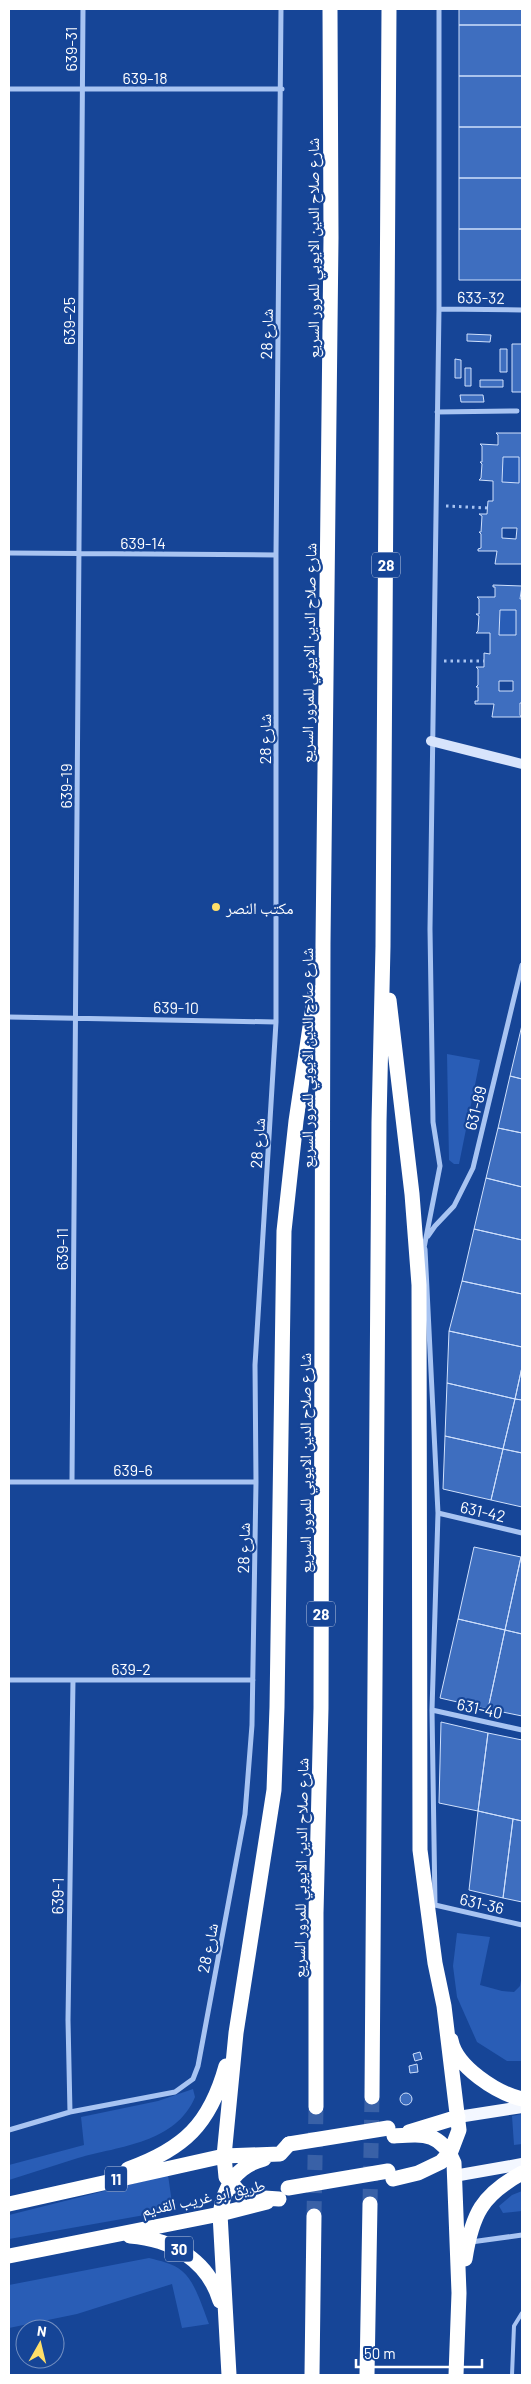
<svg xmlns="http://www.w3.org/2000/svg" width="531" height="2384" viewBox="0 0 531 2384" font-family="Barlow,'Noto Naskh Arabic',sans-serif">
  <rect width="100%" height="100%" fill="#164597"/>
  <path fill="#295db6" d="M503,457H519V483L502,482Z
    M500,610H516V635H499Z
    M447,1054L480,1060L459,1164H454L449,1160Z
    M457,1933L490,1937L480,1985L502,1991L514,1992L520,1986L522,1975V2061H507L477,2042L457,1997L453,1966Z
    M193,2089L195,2097C176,2143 120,2146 78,2158C55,2165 32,2173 9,2180V2165L84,2145L81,2117L158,2101Z
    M522,2114V2144L514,2145L512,2116Z
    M168,2175L173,2210L9,2239V2215Z
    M522,2191V2211L503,2213L499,2206L512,2195Z
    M149,2258C160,2261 173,2263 182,2271C195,2281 203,2309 209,2324L182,2328L172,2284L77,2314L9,2328V2285Z"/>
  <path fill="#3e6ebf" stroke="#cfe0fc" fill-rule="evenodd" d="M459,9H522V25H459Z
    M459,25H522V76H459Z
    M459,76H522V127H459Z
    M459,127H522V178H459Z
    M459,178H522V229H459Z
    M459,229H522V280H459Z
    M467,334L491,335L490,342L467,341Z
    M512,344H522V392H512Z
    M500,349H507V372H500Z
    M455,359L461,360V378H455Z
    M465,368H471V386H465Z
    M480,380H503V387H480Z
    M460,395H483L484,402H461Z
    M496,433H522V564H495L497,551H478V549L481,548V534L479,532H481L482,516L479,514H487L488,501H493V481L479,480L481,478L482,464L480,462H482V446L480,444L498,445V435ZM503,457H519V483L502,482ZM502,528H517L516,539L502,538Z
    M493,585L522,586L520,599H522V703H520V715L521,717H492L494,704H475V701H478V687H476L478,685V669L476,667H484V653L490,654V633H476L478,631L479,616L476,614H479V599L477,597H495V587H493ZM500,610H516V635H499ZM499,681H513V691H499Z
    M522,1025V1079L510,1076Z
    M510,1076L522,1079V1133L498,1128Z
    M498,1128L522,1133V1187L486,1178Z
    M486,1178L522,1187V1240L474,1229Z
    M474,1229L522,1240V1294L462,1281Z
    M462,1281L522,1294V1347L449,1331Z
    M449,1331L522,1347V1367L515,1399L447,1383Z
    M522,1367V1400L515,1399Z
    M447,1383L515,1399L503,1449L445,1436Z
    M515,1399L522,1400V1453L503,1449Z
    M445,1436L503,1449L491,1500L443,1489Z
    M503,1449L522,1453V1507L491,1500Z
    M474,1547L521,1557L505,1630L458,1619Z
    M521,1557L522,1558V1634L505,1630Z
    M458,1619L505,1630L488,1709L440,1698Z
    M505,1630L522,1634V1716L488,1709Z
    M441,1722L488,1733L478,1811L439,1803Z
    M488,1733L522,1740V1821L478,1811Z
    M478,1811L513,1819L503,1898L469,1890Z
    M513,1819L522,1821V1902L503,1898Z
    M420,2052L422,2059L415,2061L413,2054Z
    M417,2064L418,2072L410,2073L409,2066Z
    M400 2099a6 6 0 1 1 12 0a6 6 0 1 1-12 0Z"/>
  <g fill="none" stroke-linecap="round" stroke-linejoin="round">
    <path stroke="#3961a7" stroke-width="15" stroke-dasharray="15 8" stroke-linecap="butt" d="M370,2204L372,2097
      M314,2216L316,2107"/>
    <path stroke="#a8c4f2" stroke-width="3" stroke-dasharray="2.5 4" stroke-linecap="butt" d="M446,506L488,508
      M444,661H484"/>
    <path stroke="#a8c4f2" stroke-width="4" d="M512,2375L514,2326L522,2313"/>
    <path stroke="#a8c4f2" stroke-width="5" d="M9,89H282
      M439,309L522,310
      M437,412L517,411
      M9,553L276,555
      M9,1017L276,1022
      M428,1236L435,1226L454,1206L473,1168L522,965
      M425,1249L438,1513L432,1710L435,1905L522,1925
      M423,1253L440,1166L433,1122L430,929L439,309V9
      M72,1481L83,9
      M9,1482H256
      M438,1513L522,1533
      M9,1680H253
      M432,1710L522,1730
      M70,2112L68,2020L73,1680
      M9,2130L70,2112L175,2092L193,2079L198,2066L245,1814L252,1725L256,1482L255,1365L276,1022V555L281,9
      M471,2242L522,2235"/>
    <path stroke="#d7e4fc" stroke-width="10" d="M431,741L522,764"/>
    <path stroke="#f3f7ff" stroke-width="12" d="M458,2117L522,2107
      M454,2176L522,2164"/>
    <path stroke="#fff" stroke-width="15" d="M389,1000L412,1194L419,1285L420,1850L435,1963L444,2006L459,2130L451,2151L441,2162L418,2173L393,2179
      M451,2040C456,2067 497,2093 522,2099
      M372,2097L379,1122L383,946L389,9
      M316,2107V1913L321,1708L323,944L331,238L330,9
      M409,2132L458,2117
      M394,2136C424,2134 441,2132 454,2163L459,2293L456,2375
      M128,2169C184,2149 210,2124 226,2066
      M279,2199L251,2197L239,2192L226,2177L224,2156L236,2033L274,1790L277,1707L284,1231L296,1121L315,993
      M9,2204L224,2156L280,2154L289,2144
      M130,2236C171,2239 208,2260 220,2301
      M9,2256L220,2214L267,2202
      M465,2259C472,2214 482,2195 522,2173
      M229,2375L220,2214C224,2186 236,2166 264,2159
      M312,2375L314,2216
      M367,2375L370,2204"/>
    <path stroke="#fff" stroke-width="15" d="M289,2144L388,2128
      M288,2188L388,2171"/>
  </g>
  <circle fill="#ffdf69" stroke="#164597" stroke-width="2" cx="216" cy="907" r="5"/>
  <g text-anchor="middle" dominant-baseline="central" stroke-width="4.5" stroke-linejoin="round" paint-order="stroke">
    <g fill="#164597" stroke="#b9c7e0" stroke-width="1">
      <rect x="372" y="552.5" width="28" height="25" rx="4"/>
      <rect x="307" y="1601.5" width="28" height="25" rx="4"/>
      <rect x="105" y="2166.5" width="22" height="25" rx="4"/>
      <rect x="165" y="2236.5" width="28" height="25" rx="4"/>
    </g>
    <g font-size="15" font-weight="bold" fill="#fff">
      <text x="386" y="565">28</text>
      <text x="321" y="1614">28</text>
      <text x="116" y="2179">11</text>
      <text x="179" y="2249">30</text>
    </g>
    <g font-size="16" fill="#fff" stroke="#164597">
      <text transform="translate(70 49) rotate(-90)">639-31</text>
      <text x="145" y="77">639-18</text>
      <text transform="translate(312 248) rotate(-90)">شارع صلاح الدين الايوبي للمرور السريع</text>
      <text transform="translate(481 297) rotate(1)">633-32</text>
      <text transform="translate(68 321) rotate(-90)">639-25</text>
      <text transform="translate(266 334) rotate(-89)">شارع 28</text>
      <text x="143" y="542">639-14</text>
      <text transform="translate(308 653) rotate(-89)">شارع صلاح الدين الايوبي للمرور السريع</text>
      <text transform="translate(264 739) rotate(-90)">شارع 28</text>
      <text transform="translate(65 786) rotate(-90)">639-19</text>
      <text transform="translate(176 1007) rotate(1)">639-10</text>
      <text transform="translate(306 1058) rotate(-90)">شارع صلاح الدين الايوبي للمرور السريع</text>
      <text transform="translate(475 1108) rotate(-76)">631-89</text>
      <text transform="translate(257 1143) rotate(-86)">شارع 28</text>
      <text transform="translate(61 1249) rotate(-90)">639-11</text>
      <text transform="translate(304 1463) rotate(-90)">شارع صلاح الدين الايوبي للمرور السريع</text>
      <text x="133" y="1469">639-6</text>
      <text transform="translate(483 1511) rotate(13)">631-42</text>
      <text transform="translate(243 1548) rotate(-89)">شارع 28</text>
      <text x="131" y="1668">639-2</text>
      <text transform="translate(480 1708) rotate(12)">631-40</text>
      <text transform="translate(300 1868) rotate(-89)">شارع صلاح الدين الايوبي للمرور السريع</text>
      <text transform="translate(57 1896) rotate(-89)">639-1</text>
      <text transform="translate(482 1903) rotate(13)">631-36</text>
      <text transform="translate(207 1948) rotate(-79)">شارع 28</text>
      <text transform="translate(203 2197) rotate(-12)">طريق ابو غريب القديم</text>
    </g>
    <g font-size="16" fill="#fff" stroke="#164597" text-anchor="start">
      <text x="226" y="907">مكتب النصر</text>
    </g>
  </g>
  <rect width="531" height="2384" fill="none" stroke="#ffffff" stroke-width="20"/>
  <g transform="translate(40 2344) rotate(8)"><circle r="24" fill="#164597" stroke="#738fc1"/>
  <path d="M0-4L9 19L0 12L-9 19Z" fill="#ffdf69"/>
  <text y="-8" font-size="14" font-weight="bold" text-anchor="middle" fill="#ffffff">N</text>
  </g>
  <path d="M356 2359v8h126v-8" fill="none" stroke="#ffffff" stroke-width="2.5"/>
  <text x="364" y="2359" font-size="15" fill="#ffffff" stroke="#164597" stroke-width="4" paint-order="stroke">50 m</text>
</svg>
